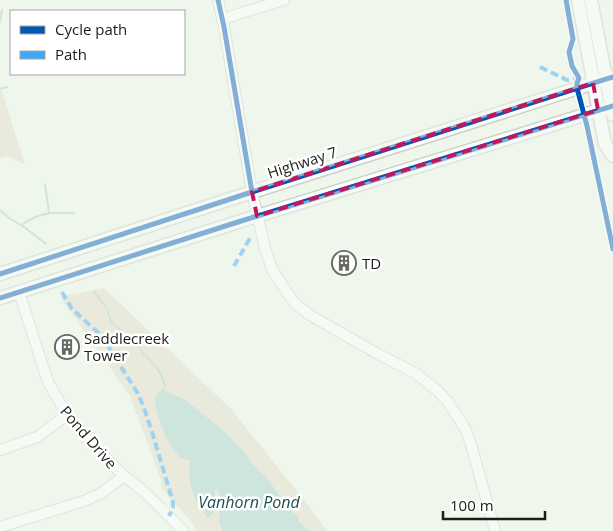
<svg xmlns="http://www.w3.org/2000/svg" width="613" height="531" viewBox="0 0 613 531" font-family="'Open Sans',sans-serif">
  <rect width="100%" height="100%" fill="#eff6ec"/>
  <path fill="#e3dcc6" d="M0,85L25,165L8,156L0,158Z
    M104,288L231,409L307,504L327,531H196L191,521L162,489L161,480L130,396L60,297Z"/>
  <path fill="#a6d1cc" d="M163,390L184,399L224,431L245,453L252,464L266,477L292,512L298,516L299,522L310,531H223C214,516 225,502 217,489L215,490C215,500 217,513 208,518C195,504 186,480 190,461L189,460L180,458C178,455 175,452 173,449C167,443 155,410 155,402C155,396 158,392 163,390Z"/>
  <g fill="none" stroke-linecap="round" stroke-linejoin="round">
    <path stroke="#a6d1cc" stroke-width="2" d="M0,22L2,10
      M0,89L7,87
      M45,184L49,213
      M0,210L9,218L24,227L46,244
      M22,225C39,212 53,212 74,213
      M94,291L107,309L111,322L122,331L127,339L133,345L139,347C141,354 148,357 153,363C159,370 163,377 165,386L163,390"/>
    <defs>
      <path id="minor" d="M218,0L224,27L252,192L265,248L272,269L288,294L295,303L308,314L378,354L415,373L438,391L448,402L466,430L472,448L495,531
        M222,19L284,0
        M19,292L48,382L67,415L87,439L124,476L142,490L164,511L183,531
        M0,450L37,437L67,415
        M0,527L84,501L100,494L124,476"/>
      <path id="major" d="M578,0L605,144L613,156
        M591,0L613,115
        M0,274L252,192L613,77
        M0,298L238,222L613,106"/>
    </defs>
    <use href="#minor" stroke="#ccd1c9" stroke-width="12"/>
    <use href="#major" stroke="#ccd1c9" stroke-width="15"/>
    <use href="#minor" stroke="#fdfefc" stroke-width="10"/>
    <use href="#major" stroke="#fdfefc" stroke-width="12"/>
    <path stroke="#3fa9f5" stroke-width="4" stroke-dasharray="8 4" stroke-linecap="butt" d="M540,67L567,80L579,78
      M234,266L250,238
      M62,292L72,309L101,335L137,392L143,405L152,432L173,502V507L169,516"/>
    <defs>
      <path id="cycleway" d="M218,0L224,27L252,192
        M566,0L573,39L569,52L572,66L579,78L577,83V88L587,126L613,249
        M0,274L252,192L613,77
        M0,298L238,222L613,106"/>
    </defs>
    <use href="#cycleway" stroke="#fff" stroke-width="8"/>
    <use href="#cycleway" stroke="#0057b8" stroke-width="5"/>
  </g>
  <path d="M0 0H613V531H0ZM593,83L598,110L257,216L252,192Z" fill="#eff6ec" fill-opacity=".55" fill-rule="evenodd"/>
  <path fill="none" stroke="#c2185b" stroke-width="4" stroke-dasharray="10 6" stroke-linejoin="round" d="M593,83L598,110L257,216L252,192Z"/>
  <defs>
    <symbol id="building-ring" viewBox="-11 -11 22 22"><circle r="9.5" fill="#fff" stroke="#656a63" stroke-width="1.5"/><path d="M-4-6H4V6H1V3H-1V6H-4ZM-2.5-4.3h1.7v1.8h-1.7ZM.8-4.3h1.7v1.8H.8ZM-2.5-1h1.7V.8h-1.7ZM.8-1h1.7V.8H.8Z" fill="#656a63"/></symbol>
  </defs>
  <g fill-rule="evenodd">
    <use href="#building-ring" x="330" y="249" width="28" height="28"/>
    <use href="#building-ring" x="53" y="333" width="28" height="28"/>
  </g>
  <g text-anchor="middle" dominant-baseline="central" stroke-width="5" stroke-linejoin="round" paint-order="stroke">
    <g font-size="15" fill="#1a1e19" stroke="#fff">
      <text transform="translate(302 162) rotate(-18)">Highway 7</text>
      <text transform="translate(89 437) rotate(49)">Pond Drive</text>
    </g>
    <g font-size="15" fill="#1a1e19" stroke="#fff" text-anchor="start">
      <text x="362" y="263">TD</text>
      <text x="84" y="338">Saddlecreek<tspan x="84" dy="17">Tower</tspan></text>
    </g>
    <g font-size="16" font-style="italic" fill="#1c5050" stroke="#fff">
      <text x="249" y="502">Vanhorn Pond</text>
    </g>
  </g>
  <rect x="10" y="10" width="175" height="65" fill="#ffffff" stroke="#a3a5a3"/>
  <rect x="20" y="26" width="25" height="8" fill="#0057b8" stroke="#a3a5a3"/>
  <text x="55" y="35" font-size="15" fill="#1a1e19">Cycle path</text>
  <rect x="20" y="51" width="25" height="8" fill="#3fa9f5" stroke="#a3a5a3"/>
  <text x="55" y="60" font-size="15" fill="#1a1e19">Path</text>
  <path d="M443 511v8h102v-8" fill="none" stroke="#1a1e19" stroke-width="2.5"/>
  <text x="450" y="511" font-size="15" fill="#1a1e19" stroke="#ffffff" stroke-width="4" paint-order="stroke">100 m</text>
</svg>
